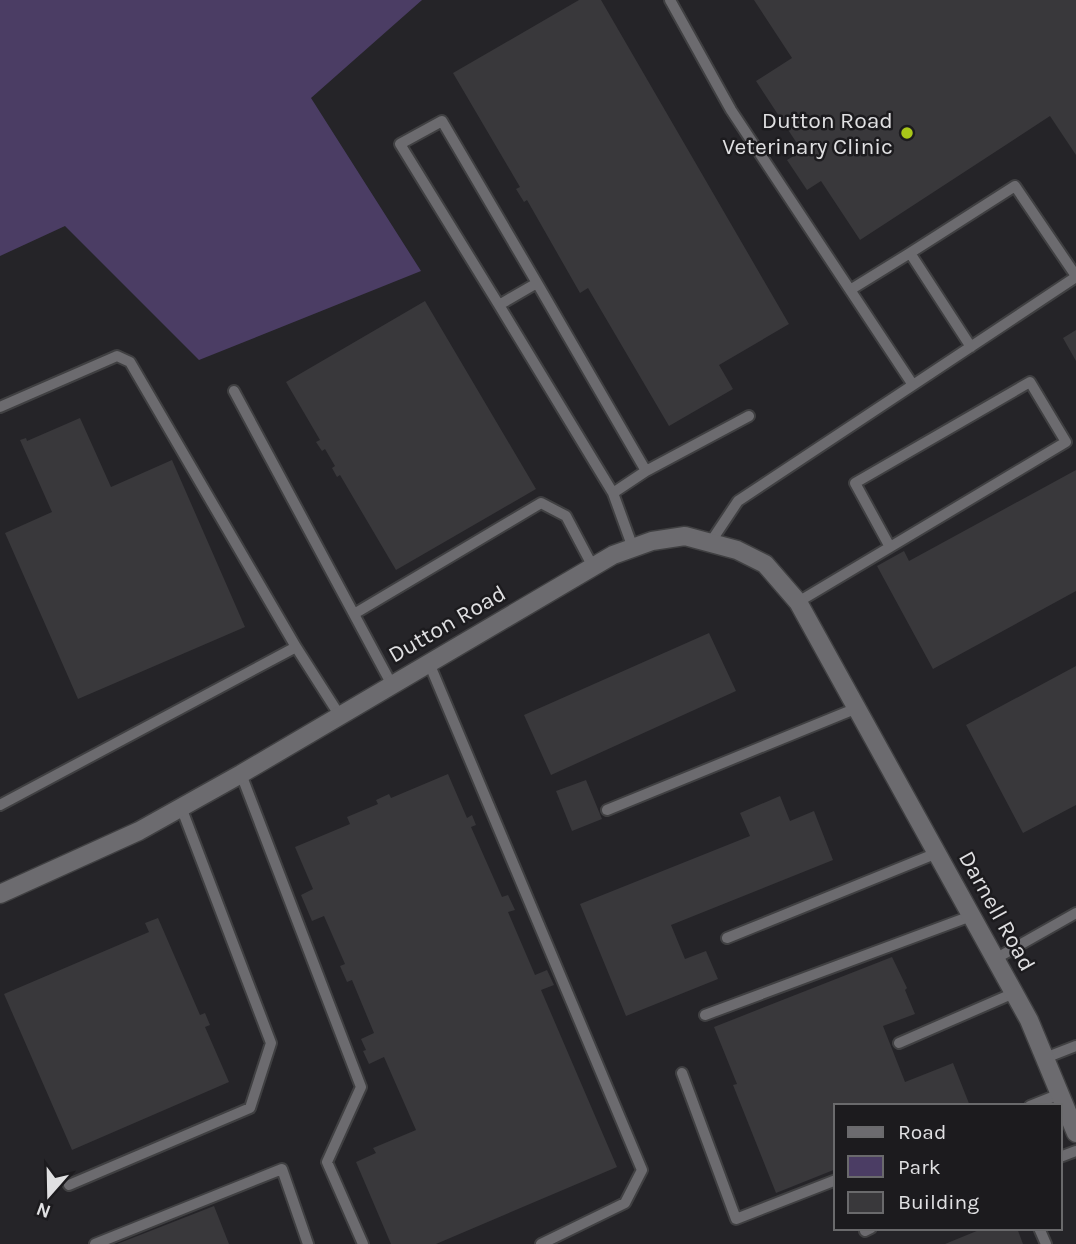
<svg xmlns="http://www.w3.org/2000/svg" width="1076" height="1244" viewBox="0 0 1076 1244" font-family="Karla,sans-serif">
  <rect width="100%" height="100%" fill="#252428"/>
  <path fill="#4b3d64" d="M0,0H422L311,98L421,271L199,360L65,226L0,256Z"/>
  <path fill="#39383b" d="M579,0H601L789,324L719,365L733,389L669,426L588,288L580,293L527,200L524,202L516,189L520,187L453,73Z
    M754,0H1076V155L1050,116L860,240L821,181L807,190L787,160L802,151L756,81L792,58Z
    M425,301L536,489L396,570L340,475L337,477L332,468L335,466L325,449L322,451L316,442L320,440L286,382Z
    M1076,330V361L1063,338Z
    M80,418L111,487L172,460L245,627L78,699L5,533L52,512L20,440L26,438L27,441Z
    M1076,470V591L933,669L877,566L904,551L909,561Z
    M709,633L736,691L551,775L524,715Z
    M1076,666V805L1023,833L966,725Z
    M448,774L467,818L472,815L476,825L471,827L502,897L508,895L515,910L508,912L535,975L547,970L554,985L541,990L617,1167L436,1244H391L356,1162L376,1153L373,1148L416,1130L384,1057L369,1064L363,1051L366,1050L361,1039L374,1033L352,980L347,982L340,966L345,964L324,916L312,921L301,895L313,889L295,847L350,824L347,817L378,804L376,800L389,794L391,798Z
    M586,780L602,819L572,831L556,791Z
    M780,796L790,821L814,811L833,860L671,925L685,959L706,951L718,979L626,1016L580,904L750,836L740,813Z
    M158,918L200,1015L205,1013L210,1025L205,1027L229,1082L72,1150L4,994L149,932L145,923Z
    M892,957L907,988L905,990L915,1014L883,1026L905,1082L953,1063L970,1106H836V1169L776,1193L733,1085L737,1084L714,1027Z
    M214,1206L229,1244H117Z
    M984,1228H1017L1023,1244H945Z"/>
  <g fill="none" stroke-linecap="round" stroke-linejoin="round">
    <defs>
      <path id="service" d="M670,0L731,110L913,385
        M850,290L910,253
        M499,305L400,144L442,121L537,283
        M971,347L910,253L1015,186L1076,276
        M234,391L392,685
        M0,407L117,356L130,362L296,647
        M646,471L749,416
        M613,493L646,471L537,283L499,305L613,493L633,548
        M710,543L738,501L1076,277
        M798,602L1066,442L1030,382L855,483L890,547
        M354,614L541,503L566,516L593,567
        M429,663L642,1170L625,1203L541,1244
        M241,774L361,1087L327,1162L363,1244
        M0,805L296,647L340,716
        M607,810L857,708
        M727,938L937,853
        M995,959L1076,913
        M705,1015L971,916
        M899,1043L1014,993
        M1045,1058L1076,1046
        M682,1073L736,1219L836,1180
        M1030,1106L1060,1094
        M1060,1157L1076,1151
        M69,1185L250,1108L271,1043L181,807
        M1039,1228L1046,1244
        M865,1231L871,1228
        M95,1244L282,1169L308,1244"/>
      <path id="minor" d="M0,894L139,831L241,774L613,555L652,541L685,536L737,550L765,564L798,602L1029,1020L1076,1133"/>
    </defs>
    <use href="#service" stroke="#404042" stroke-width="14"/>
    <use href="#minor" stroke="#404042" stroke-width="21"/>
    <use href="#service" stroke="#6c6b6f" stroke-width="10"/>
    <use href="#minor" stroke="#6c6b6f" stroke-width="18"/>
  </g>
  <circle fill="#a9c719" stroke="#1c1b1e" stroke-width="2.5" cx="907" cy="133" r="7"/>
  <g text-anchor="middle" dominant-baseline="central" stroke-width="5" stroke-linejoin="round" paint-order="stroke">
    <g font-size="23" fill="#e0e0e2" stroke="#1c1b1e" text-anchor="end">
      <text x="893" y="120">Dutton Road<tspan x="893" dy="26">Veterinary Clinic</tspan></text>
    </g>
    <g font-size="23" fill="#e0e0e2" stroke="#1c1b1e">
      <text transform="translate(447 624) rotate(-30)">Dutton Road</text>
      <text transform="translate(997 911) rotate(61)">Darnell Road</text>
    </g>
  </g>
  <rect x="834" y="1104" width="228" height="126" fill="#1c1b1e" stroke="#6a6a6c" stroke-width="2"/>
  <rect x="848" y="1127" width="35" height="10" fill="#6c6b6f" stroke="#6a6a6c" stroke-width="2"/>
  <text x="898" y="1139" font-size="21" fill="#e0e0e2">Road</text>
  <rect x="848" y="1156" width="35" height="21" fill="#4b3d64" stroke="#6a6a6c" stroke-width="2"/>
  <text x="898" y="1174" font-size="21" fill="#e0e0e2">Park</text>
  <rect x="848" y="1192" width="35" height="21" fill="#39383b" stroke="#6a6a6c" stroke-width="2"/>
  <text x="898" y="1209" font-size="21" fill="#e0e0e2">Building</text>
  <g transform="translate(49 1195) rotate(200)" stroke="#1c1b1e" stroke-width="5" paint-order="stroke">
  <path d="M0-5L12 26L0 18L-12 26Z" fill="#e0e0e2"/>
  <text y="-10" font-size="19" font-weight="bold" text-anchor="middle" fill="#e0e0e2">N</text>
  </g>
</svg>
